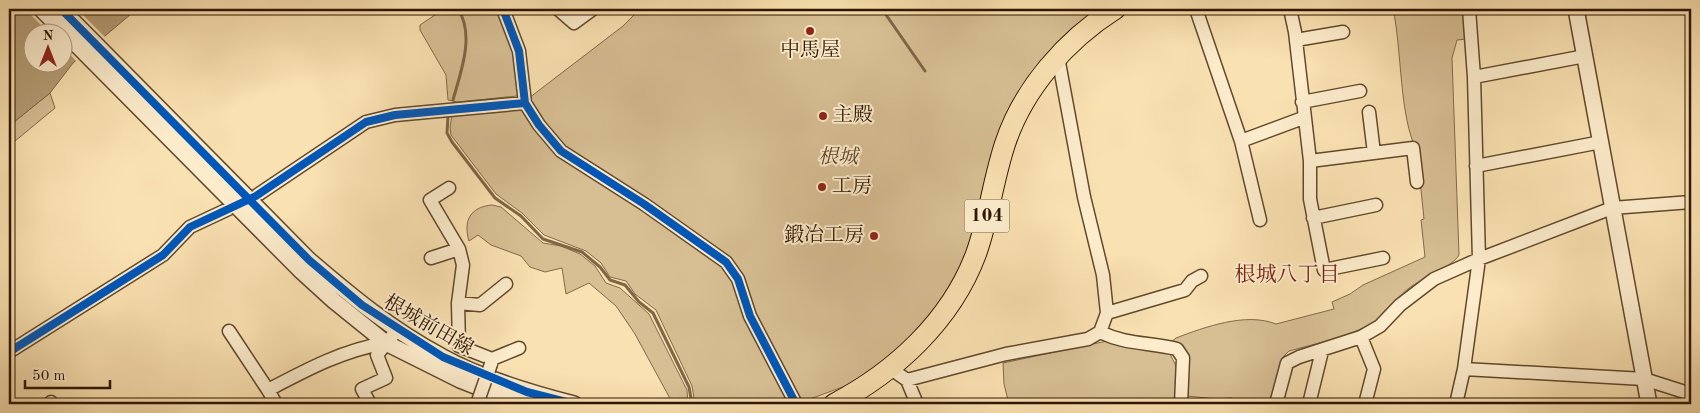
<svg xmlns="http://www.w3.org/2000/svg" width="1700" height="413" viewBox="0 0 1700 413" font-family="'Old Standard TT','Noto Serif JP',serif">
  <rect width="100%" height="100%" fill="#fae1b1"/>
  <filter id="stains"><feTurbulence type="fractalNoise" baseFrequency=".004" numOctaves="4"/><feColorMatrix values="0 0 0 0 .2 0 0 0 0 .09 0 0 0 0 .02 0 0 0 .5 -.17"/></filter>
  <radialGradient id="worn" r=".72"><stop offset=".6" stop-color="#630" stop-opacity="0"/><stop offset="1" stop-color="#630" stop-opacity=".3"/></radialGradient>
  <path fill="#d7be93" stroke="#826a4a" d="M444,9H499L517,53L521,92L517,96L457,102L448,100L446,75L420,30V25Z
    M640,9H1099L1007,120L991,155L977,226L956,280L935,311L895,353L848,385L799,403L753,315L738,274L563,148L533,109L529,98L623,26Z
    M1393,9H1464L1467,39L1457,40L1452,58L1459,255C1453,266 1424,278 1412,286C1398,295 1390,312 1376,321C1350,337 1318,343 1289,351L1283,357L1269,404H1254L1231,398L1216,399L1187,396V372L1171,342L1176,338C1205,327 1246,312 1276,324L1334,309L1332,302L1350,294L1363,285L1425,257L1421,220L1424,219L1417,151C1399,117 1402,49 1393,9Z
    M50,93L55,108L9,146V126Z
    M517,108L523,111L552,145L715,257L733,276L788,399V404H695L692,386L656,310L635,294L626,281L610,277L601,263L586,251L544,235L522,213L496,194L451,135L450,127L452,115Z
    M492,205L501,207L543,243L561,246L580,254L595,266L606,283L620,288L649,314L687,390L688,404H673L635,334L616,306L589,283L566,294L562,268L545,272L530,267L521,256L491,245L478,235L469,241C463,221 470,207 492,205Z
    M1107,341L1169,352L1178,370L1177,404H1009L1004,384L1003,363Z"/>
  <path fill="#b59c75" stroke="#7f6646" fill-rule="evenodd" d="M9,9H137L73,63L50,93L9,126ZM32,32H62V62H32Z"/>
  <path fill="#fae1b1" d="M25,9H77L107,39L78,63L63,47L62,32H48Z"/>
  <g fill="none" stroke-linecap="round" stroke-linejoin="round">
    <path stroke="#7f6646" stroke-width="3" d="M882,9L925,71
      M453,100C461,71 475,35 458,9
      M448,116L447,133L452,142L495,198L521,216L543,239L582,252L600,267L610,280L625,285L639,302L653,313L689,387L692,404
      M749,404H758"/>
    <defs>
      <path id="minor" d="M503,9L519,51L525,103L539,125L561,151L644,204L726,262L738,279L750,316L796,404
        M558,9L574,23L593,9
        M1196,9L1241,141L1260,220
        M1290,9L1295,32L1310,161V199L1324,270L1383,258
        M1691,9V11
        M1296,40L1343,32
        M1474,77L1585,56
        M1302,102L1360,91
        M1369,112L1374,153
        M1241,141L1303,118
        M1310,161L1413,148L1417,182
        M1476,166L1601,142
        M449,188L430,200L459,249L463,265L458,303L459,346L492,359L491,364
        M1313,218L1376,205
        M431,258L459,249
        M458,303L480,305L506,284
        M1107,313L1185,290L1192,281L1201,276
        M229,331L268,390
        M1100,332C1127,345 1149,342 1177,349L1183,358L1181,404
        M1361,337L1374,369L1365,404
        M9,352L163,255L190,227L256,196L366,122L395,115L525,103
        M492,359L519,348
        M891,369L907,380L917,404
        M1464,369L1644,379L1691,394
        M907,380L1006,354L1088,339L1100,332L1107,313L1103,275L1084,197L1058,57
        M49,404L51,402
        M276,404L268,390C306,370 343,350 386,343
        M370,404L362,389L386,378L377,355L397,330
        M1276,404L1287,363L1299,357L1361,337L1380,326L1400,305L1434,279L1479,259L1612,208L1691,202
        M1309,404L1322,351
        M1456,404L1464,369L1479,259L1474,77L1469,9"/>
      <path id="tertiary" d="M1576,9L1649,404
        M309,260C351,296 392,330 441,356C480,378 531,393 574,404
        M300,270L334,301L386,343L460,380L521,404"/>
      <path id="trunk" d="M834,404C895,372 951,321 976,254C989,218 993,180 1005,144C1023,89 1066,40 1115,9"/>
    </defs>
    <use href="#minor" stroke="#61492c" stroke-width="15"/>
    <use href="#tertiary" stroke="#61492c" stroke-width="18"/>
    <use href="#trunk" stroke="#2e1600" stroke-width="22"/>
    <use href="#minor" stroke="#fceccc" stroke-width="12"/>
    <use href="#tertiary" stroke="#fceccc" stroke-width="15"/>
    <use href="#trunk" stroke="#fae1b1" stroke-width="20"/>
    <defs>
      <path id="minor-bridge" d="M477,404L491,364"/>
      <path id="tertiary-bridge" d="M41,9L300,270
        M61,9L309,260"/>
    </defs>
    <use href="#minor-bridge" stroke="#61492c" stroke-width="15" stroke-linecap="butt"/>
    <use href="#tertiary-bridge" stroke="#61492c" stroke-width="18" stroke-linecap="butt"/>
    <use href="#minor-bridge" stroke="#fceccc" stroke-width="12"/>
    <use href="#tertiary-bridge" stroke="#fceccc" stroke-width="15"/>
    <defs>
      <path id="cycleway" d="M61,9L309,260L362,305L443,357L527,392L574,404
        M503,9L519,51L525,103L539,125L561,151L644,204L726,262L738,279L750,316L796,404
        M9,352L163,255L190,227L256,196L366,122L395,115L525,103"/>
    </defs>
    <use href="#cycleway" stroke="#fceccc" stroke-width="11"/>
    <use href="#cycleway" stroke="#0057b8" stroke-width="8"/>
  </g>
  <g fill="#8f2418" stroke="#fceccc" stroke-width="2">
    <circle cx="810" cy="31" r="5"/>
    <circle cx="823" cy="116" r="5"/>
    <circle cx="822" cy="187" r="5"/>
    <circle cx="874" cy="236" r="5"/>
  </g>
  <g text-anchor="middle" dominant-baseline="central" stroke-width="4" stroke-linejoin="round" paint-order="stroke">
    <rect fill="#fceccc" stroke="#6c563d" stroke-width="1" x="964.5" y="199.5" width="45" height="33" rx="4"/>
    <g font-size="19" font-weight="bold" fill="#2e1600">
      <text x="987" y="216">104</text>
    </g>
    <g font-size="20" fill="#2e1600" stroke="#fceccc" text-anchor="start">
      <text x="810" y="51" text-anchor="middle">中馬屋</text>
      <text x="833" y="116">主殿</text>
      <text x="832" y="187">工房</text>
      <text x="864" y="236" text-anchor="end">鍛冶工房</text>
    </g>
    <g font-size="20" font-style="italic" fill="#61482c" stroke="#fceccc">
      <text x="838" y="158">根城</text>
    </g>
    <g font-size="20" fill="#2e1600" stroke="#fceccc">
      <text transform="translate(428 326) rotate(30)">根城前田線</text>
    </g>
    <g font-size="21" fill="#7a1f14" stroke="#fceccc">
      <text x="1287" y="275">根城八丁目</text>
    </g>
  </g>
  <rect width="1700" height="413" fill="none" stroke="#fae1b1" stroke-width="30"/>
  <rect x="10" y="10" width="1680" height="393" fill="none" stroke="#2e1600" stroke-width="2.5"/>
  <rect x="15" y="15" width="1670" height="383" fill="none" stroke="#2e1600"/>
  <g transform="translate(48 48)"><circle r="24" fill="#fceccc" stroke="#aa967a"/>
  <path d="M0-4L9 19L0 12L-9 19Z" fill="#8f2418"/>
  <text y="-8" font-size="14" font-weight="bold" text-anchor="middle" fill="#2e1600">N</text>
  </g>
  <path d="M25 380v8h85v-8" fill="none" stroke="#2e1600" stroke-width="2.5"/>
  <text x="32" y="380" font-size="15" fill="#2e1600" stroke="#fceccc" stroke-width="4" paint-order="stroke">50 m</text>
  <rect width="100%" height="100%" filter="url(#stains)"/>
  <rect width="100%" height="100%" fill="url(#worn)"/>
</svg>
